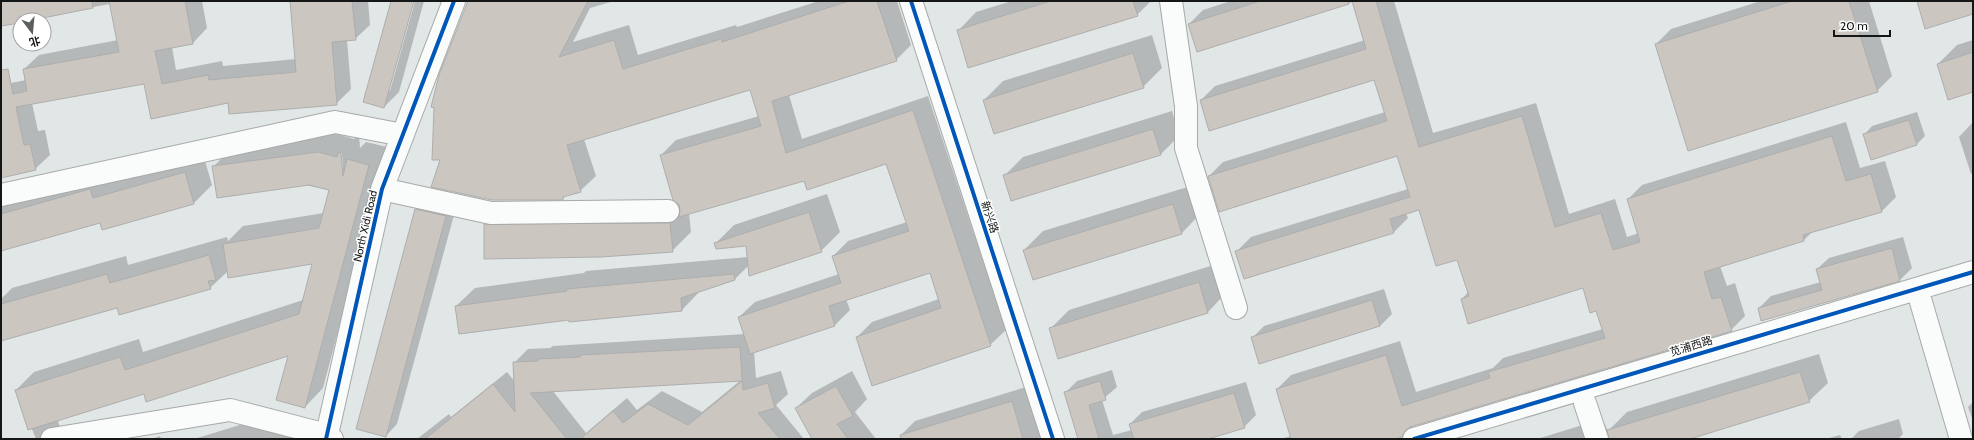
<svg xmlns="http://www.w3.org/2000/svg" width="1974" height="440" viewBox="0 0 1974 440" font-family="Cabin,'Noto Sans SC',sans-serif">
  <rect width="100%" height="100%" fill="#e1e6e6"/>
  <path fill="#0003" fill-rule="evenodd" d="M1,1H202L207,28L193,43L172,47L176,70L222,61L223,66L296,59L291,1H368L370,25L355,39L347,40L351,89L336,104L229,102L145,83L32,103L38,131L45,130L50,155L35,169L1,177V85L26,80L24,69L39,55L118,40L110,4L20,20V22L1,25Z
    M392,1H413L388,91H390L415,1H424L399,92L384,107Z
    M469,1H614L590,8L573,42L629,25L638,55L736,25L737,27L819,1H897L911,45L896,60L789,95L802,139L928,96L1006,330L990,345L857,337L872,322L939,299L931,272L846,299L850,310L835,325L754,351L756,378L781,371L788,394L776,405L804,439H417L449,414L451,417L507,372L515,382L514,363L528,349L550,348L553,346L745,334L739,317L755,302L839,274L833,256L848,241L907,222L886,162L804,180L689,213L691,232L672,251L485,225L503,206L680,205L661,155L676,140L759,116L750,88L584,139L596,176L580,191L566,195L562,199L441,159ZM741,380L702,412L662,391L637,410L627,398L586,433L552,390Z
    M1012,1H1151L1137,15L958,31L976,12Z
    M1231,1H1394L1433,133L1536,103L1569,214L1615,199L1627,237L1639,233L1628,199L1642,185L1846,122L1860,168L1885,161L1896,197L1882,211L1813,231L1804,240L1720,266L1727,286L1735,283L1745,316L1731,330L1412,426L1401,436L1391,439H1280L1291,436L1277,389L1291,375L1400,341L1416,392L1493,368L1503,358L1603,329L1597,310L1583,287L1462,299L1468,292L1458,259L1420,209L1406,213L1408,218L1394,232L1245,278L1236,252L1251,237L1408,189L1398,155L1209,176L1223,162L1385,112L1375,79L1201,100L1215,86L1365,40L1353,2L1197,50L1189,24L1203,10Z
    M1761,1H1869L1892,76L1877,91L1656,44L1671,29Z
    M1152,35L1162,68L1143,87L984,100L1003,81Z
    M1973,40V91L1938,64L1957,45Z
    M1172,111L1179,136L1161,154L1004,176L1023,157Z
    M1917,112L1925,136L1916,145L1864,135L1872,126Z
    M1973,122V173L1971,174L1959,137Z
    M337,134L354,139L359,135L360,148L366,142L387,147L323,388L305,407L289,355L145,392L61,418L58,422L61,429L83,439H36L16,390L34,372L139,339L143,352L303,300L313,263L228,271L210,288L1,331V299L12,288L126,256L128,265L227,237L228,241L243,226L324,213L330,190L213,167L232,148ZM340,153H342L343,171H341Z
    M203,154L212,185L194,203L101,222L1,250V201Z
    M1191,186L1200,214L1182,233L1024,250L1043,231Z
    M827,194L840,232L821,251L749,265L735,279L700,291L682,310L570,319L456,306L475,288L584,273L586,271L748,257L747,245L716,243L734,225Z
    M428,198L457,204L397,424L386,436L416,210Z
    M1903,237L1912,268L1900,280L1762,320L1759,308L1771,296L1821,282L1817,269L1829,258Z
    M1217,264L1226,293L1208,312L1050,329L1069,310Z
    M1384,289L1392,314L1380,326L1260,363L1252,338L1264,326Z
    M1819,354L1828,383L1809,401L1687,439H1537L1602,419L1608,431L1627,412Z
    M1112,370L1117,387L1102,400L1113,435L1132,430L1130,424L1142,412L1246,382L1256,415L1244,427L1206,439H1079L1065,393L1077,381Z
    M852,371L867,399L855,412L876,439H813L796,408L812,393Z
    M1026,387L1042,439H901L900,436L915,421Z
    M1973,402V421L1968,407Z
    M279,413L304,439H194Z
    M1899,419L1903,434L1898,439H1851L1859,431Z
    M1840,435L1842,439H1826Z
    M160,436L161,439H152Z"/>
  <path fill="#ccc6c1" stroke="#adaead" d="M1,1H92L93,8L33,20H20V23L1,26Z
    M109,1H185L193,44L155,51L162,84L208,75L209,80L296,72L290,1H352L356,40L332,42L337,105L229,114L228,103L151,119L144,84L16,107L24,145L30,144L36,170L1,178V70L8,69L13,94L27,91L23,69L119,52Z
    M391,1H414L384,108L363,102Z
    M468,1H588L559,57L614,40L623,69L721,39L722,42L849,1H877L897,61L772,101L786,153L913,110L991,346L872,386L856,337L941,308L930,273L829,306L835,326L750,354L738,317L841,283L832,256L909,231L886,164L807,190L804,181L679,217L680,211L679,205L673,200L660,155L761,126L750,90L567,145L581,192L563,197V200H492L431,187L440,160H432L434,108L431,107L439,75Z
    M1051,1H1133L1138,16L968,68L957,30Z
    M1260,1H1348L1349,4L1197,52L1188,24Z
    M1352,1H1376L1419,147L1522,116L1555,227L1601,213L1613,250L1640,242L1627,199L1832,136L1846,181L1871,174L1882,212L1803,235L1804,241L1704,272L1712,299L1721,297L1732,331L1410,427L1405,431L1402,437L1395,439H1291L1276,389L1386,355L1402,406L1490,378L1488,372L1605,338L1596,311L1590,313L1583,288L1468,324L1461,299L1469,296L1457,260L1436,266L1419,210L1390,219L1394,233L1244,279L1235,251L1410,197L1397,156L1219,212L1208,176L1387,121L1374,80L1209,131L1200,100L1366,49Z
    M1792,1H1849L1878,92L1688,151L1655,44Z
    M1917,1H1973V14L1925,29Z
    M1973,52V92L1948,100L1937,64Z
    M1133,53L1144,88L994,134L983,100Z
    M1909,120L1917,145L1871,160L1863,134Z
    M1153,129L1161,155L1011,201L1003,175Z
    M318,152L337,157L338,153H341L343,176L347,159L369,165L305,408L276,400L288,356L146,402L144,394L28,430L15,390L120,357L125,370L299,314L312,264L228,278L223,244L319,228L329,190L309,185L217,198L212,166Z
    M185,172L194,204L102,230L100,223L1,251V214L90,189L93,198Z
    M1173,204L1182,234L1033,280L1023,250Z
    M415,209L446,216L386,437L356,429Z
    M809,212L822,252L749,276L746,246L716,249L714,243Z
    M670,223L673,252L601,257L484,259V224Z
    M1892,248L1900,281L1761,321L1758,308L1822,290L1816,269Z
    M209,255L216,280L208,281L211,289L119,315L117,308L1,341V304L107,274L110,283Z
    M734,274L735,280L681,298L682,311L569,322V320L459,334L455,306L567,291L566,289Z
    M1199,282L1208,313L1058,359L1049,328Z
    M1372,300L1380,326L1259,364L1251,337Z
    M740,347L743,390L768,383L775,408L758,413L780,439H580L613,411L623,423L648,404L688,425L742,381L530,393L567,439H425L493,384L515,412L513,362L538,361V359L580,357V355Z
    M1800,372L1810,402L1690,439H1609L1607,430Z
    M1100,381L1106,400L1089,405L1099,439H1078L1064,392Z
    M836,386L853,416L837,424L848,439H812L795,408Z
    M1234,393L1245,428L1208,439H1134L1129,424Z
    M1012,401L1023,439H901L900,435Z"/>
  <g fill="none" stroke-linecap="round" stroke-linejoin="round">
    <defs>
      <path id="minor" d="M911,1L1053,439
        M1171,1L1186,106V148L1236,308
        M382,189L491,213L668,211
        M1,195L335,122L403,135
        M1921,302L1961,439
        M1585,403L1597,439
        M52,439L230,410L327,435L332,439
        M326,439L382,189L454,1
        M1414,439L1973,272"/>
    </defs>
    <use href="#minor" stroke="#a6aaa9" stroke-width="24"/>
    <use href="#minor" stroke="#fafbfb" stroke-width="22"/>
    <defs>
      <path id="cycleway" d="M911,1L1053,439
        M326,439L382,189L454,1
        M1414,439L1973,272"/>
    </defs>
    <use href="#cycleway" stroke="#fff" stroke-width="6"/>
    <use href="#cycleway" stroke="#0057b8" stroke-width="4"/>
  </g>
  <g text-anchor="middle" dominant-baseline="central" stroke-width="3" stroke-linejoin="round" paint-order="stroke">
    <g font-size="11" fill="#141716" stroke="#fff">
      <text transform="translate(990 217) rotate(72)">新兴路</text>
      <text transform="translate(365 226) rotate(-77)">North Xidi Road</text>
      <text transform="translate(1691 346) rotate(-17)">苋浦西路</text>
    </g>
  </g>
  <rect width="1974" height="440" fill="none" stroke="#141716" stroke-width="4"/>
  <g transform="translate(32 32) rotate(164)"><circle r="19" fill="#ffffff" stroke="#a1a2a2"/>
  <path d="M0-3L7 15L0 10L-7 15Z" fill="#5c5f5f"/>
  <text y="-6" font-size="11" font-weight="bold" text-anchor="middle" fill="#141716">北</text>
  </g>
  <path d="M1834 30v6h56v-6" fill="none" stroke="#141716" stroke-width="2"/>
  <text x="1840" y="30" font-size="12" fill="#141716" stroke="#ffffff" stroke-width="3" paint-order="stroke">20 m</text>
</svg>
